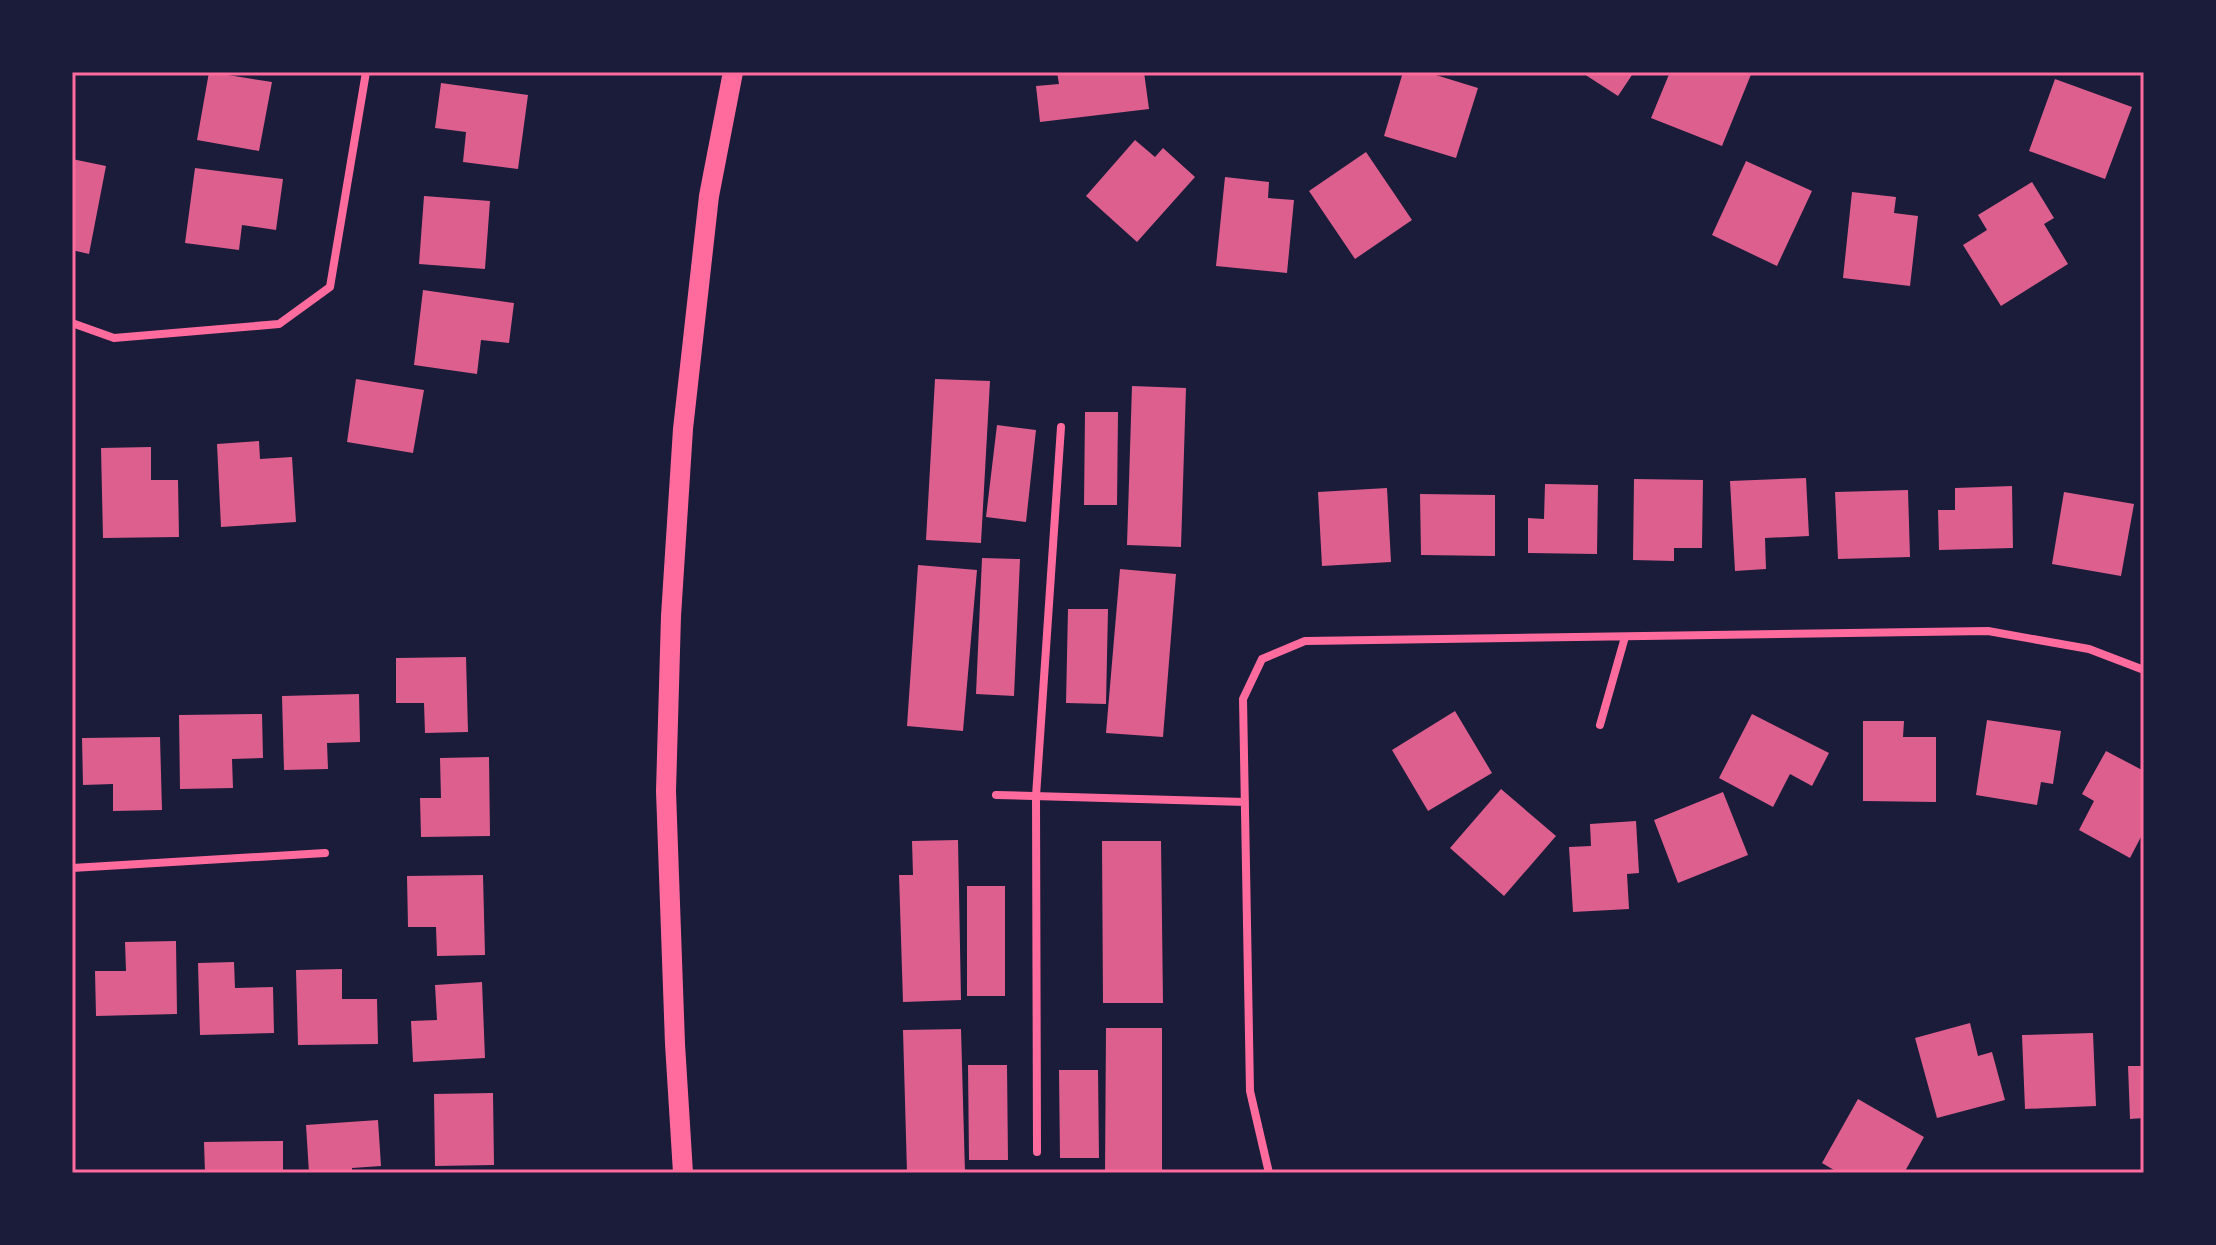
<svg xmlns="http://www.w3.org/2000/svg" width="2216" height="1245" viewBox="0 0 2216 1245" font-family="Overpass,sans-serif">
  <rect width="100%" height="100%" fill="#1b1b3a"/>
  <path fill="#dd5f8e" d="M209,72L272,82L259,151L197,140Z
    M1057,72H1144L1149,109L1040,122L1036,86L1059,84Z
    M1403,72H1426L1478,88L1456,158L1384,136Z
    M1581,72H1634L1618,96Z
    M1670,72H1752L1722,146L1651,118Z
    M2055,79L2132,107L2105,179L2029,151Z
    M441,83L528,95L518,169L463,162L466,132L435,128Z
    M1135,140L1155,157L1163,148L1195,177L1137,242L1086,196Z
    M1366,152L1412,220L1355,259L1309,191Z
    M72,159L106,166L89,254L72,250Z
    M1746,161L1812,191L1777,266L1712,235Z
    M195,168L283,179L276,230L242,225L239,250L185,243Z
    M1225,177L1269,182L1268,198L1294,200L1287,273L1216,266Z
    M2032,182L2054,218L2044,224L2068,264L2001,306L1963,245L1987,230L1978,215Z
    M1852,192L1896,197L1894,213L1918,216L1910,286L1843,278Z
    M424,196L490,201L485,269L419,264Z
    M423,290L514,303L509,343L481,340L477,374L414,365Z
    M356,379L424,390L413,453L347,442Z
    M935,379L990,381L981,543L926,540Z
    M1132,386L1186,388L1181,547L1127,545Z
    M1085,412H1118L1117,505H1084Z
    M997,425L1036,430L1026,522L986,517Z
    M259,441L260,459L292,457L296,522L221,527L217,444Z
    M151,447V480H178L179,537L103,538L101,448Z
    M1806,478L1809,536L1765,538L1766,569L1735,571L1730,481Z
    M1634,479L1703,480L1702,548H1674V561L1633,560Z
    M1545,484L1598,485L1597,554L1528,553V518L1544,519Z
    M2012,486L2013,548L1939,550L1938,510H1955V488Z
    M1387,488L1391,562L1322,566L1318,492Z
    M1908,490L1910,557L1838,559L1835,492Z
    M2064,492L2134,504L2121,576L2052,564Z
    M1420,494L1495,495V556L1421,555Z
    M982,558L1020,559L1014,696L976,694Z
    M918,565L977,570L963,731L907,726Z
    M1120,569L1176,574L1163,737L1106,733Z
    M1068,609H1108L1106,704L1066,703Z
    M466,657L468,732L425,733L424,703H396V658Z
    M359,694L360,742L327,743L328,769L284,770L282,696Z
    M1455,711L1492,773L1428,811L1392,750Z
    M262,714L263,758L232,759L233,788L180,789L179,715Z
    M1752,714L1829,753L1812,786L1790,774L1773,807L1719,778Z
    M1987,720L2061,731L2053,784L2041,782L2037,805L1976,795Z
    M1863,721H1904L1903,737H1936V802L1863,801Z
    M160,737L162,810L113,811V784L83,785L82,738Z
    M2106,751L2144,771V831L2130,858L2079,830L2094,801L2082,794Z
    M489,757L490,836L421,837L420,798H441L440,758Z
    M1501,789L1556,836L1504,896L1450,848Z
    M1723,792L1748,855L1678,883L1654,820Z
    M1636,821L1639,873L1627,874L1629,909L1573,912L1569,847L1591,846L1590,824Z
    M958,840L961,1000L903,1002L899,875H913L912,841Z
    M1102,841H1161L1163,1003H1103Z
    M483,875L485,955L437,956L436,927H408L407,876Z
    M967,886H1005V996H967Z
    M176,941L177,1014L96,1016L95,971H126L125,942Z
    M234,962L235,988L273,987L274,1033L200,1035L198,963Z
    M342,969V999H377L378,1044L298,1045L296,970Z
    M482,982L485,1058L413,1062L411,1021L437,1020L435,985Z
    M1970,1023L1978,1056L1992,1052L2005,1100L1937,1118L1915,1038Z
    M1106,1028H1162V1173H1105Z
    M961,1029L965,1173H907L903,1030Z
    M2093,1033L2096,1106L2025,1109L2022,1035Z
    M968,1065H1007L1008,1160H969Z
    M2128,1066H2144V1118L2130,1119Z
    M1059,1070H1098L1099,1158H1060Z
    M493,1093L494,1165L435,1166L434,1094Z
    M1858,1099L1924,1137L1904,1173H1839L1822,1163Z
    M378,1120L381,1166L352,1168V1173H309L306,1125Z
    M283,1141V1173H205L204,1142Z"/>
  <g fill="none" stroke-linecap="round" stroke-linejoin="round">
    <path stroke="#ff6b9d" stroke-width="8" d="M72,323L114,338L279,324L330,287L366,72
      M1600,725L1625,637
      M996,795L1245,802
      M72,868L325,853
      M1037,1152L1036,796L1061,427
      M1269,1173L1250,1091L1243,699L1262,659L1305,641L1988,631L2089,649L2144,670"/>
    <path stroke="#ff6b9d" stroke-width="20" d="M683,1173L675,1044L666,791L671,616L683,429L709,196L733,72"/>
  </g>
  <rect width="2216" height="1245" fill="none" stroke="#1b1b3a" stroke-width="148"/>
  <rect x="74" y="74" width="2068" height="1097" fill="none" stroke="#ff6b9d" stroke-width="3"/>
</svg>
